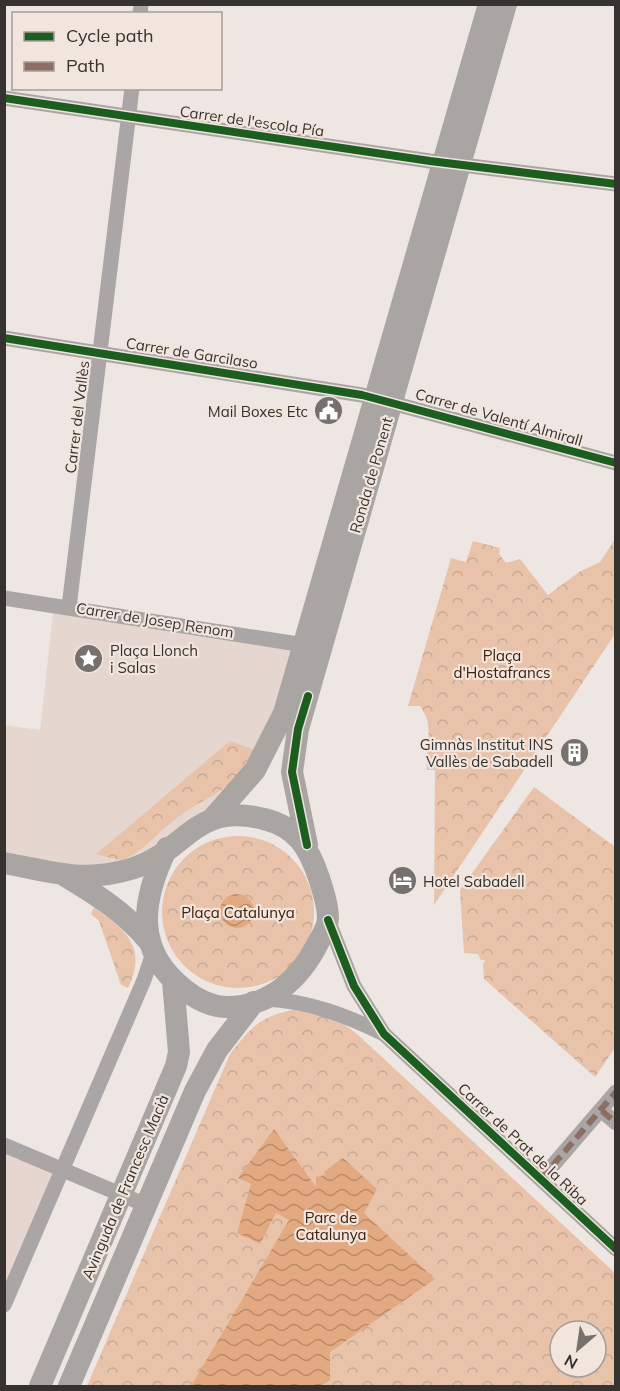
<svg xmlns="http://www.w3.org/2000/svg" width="620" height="1391" viewBox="0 0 620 1391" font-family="Mulish,sans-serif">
  <defs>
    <pattern id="forest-crowns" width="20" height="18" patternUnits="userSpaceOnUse" patternTransform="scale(1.5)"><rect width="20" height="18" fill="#e8c3aa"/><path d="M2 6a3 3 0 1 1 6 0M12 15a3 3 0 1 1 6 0" fill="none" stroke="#c8a893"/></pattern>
    <pattern id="water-waves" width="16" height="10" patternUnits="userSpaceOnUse" patternTransform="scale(1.5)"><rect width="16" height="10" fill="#e3aa82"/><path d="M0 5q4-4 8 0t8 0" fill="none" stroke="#b98b6b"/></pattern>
  </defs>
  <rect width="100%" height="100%" fill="#ede6e2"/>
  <path fill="#e5d7cf" d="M54,605L304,645L255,770L136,867L5,863L4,725L40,730Z
    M5,1147L61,1171L5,1303Z"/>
  <path fill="url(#forest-crowns)" fill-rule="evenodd" d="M615,539V634L434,905L435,770H427C424,748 436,727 420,706H408L451,558L466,562L473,541L500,548L499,554L506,563L520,559L548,595L579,572L600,562Z
    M230,741L253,749C233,796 206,793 172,822C156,834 143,852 124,859C116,861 105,856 96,854Z
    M534,787L615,847V1048L595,1077L484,979L483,964L485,960H481L478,954L464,953L460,890Z
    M162 912a76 76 0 1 1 152 0a76 76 0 1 1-152 0Z
    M94,907C125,930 148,946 128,988L121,985L99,921L91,914Z
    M302,1008L332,1015L357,1034L615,1273V1386H87L230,1054C254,1023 263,1015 302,1008ZM560,1331H596V1367H560Z"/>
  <path fill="url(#water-waves)" d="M220 911a17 17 0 1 1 34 0a17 17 0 1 1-34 0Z
    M274,1129L316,1187V1177L325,1175L324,1172L343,1158L377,1189L364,1213L435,1279L330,1352V1380L321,1386H191L289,1220L276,1213L260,1244L237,1233L251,1184L238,1178Z"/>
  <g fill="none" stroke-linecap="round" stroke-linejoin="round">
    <path stroke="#a9a6a5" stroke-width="15" d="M140,14L141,4
      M4,98L430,161L616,184
      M4,338L362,395L616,463
      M4,598L304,645
      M69,607L132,88
      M328,920L354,986L384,1034L616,1249
      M265,999C309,1001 345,1015 384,1034
      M602,1111L616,1123
      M4,1145L146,1205
      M541,1179L616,1092
      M4,1305L144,980L153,953"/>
    <path stroke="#a9a5a3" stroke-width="22" d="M214,817L255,770L284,713L489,4
      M307,845L292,772L298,729L506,4
      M4,863C54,872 83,884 134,868C187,851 194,801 264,819C297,827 309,848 319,878C323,891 328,904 328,918C328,926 322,936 318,943C300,979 269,1007 227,1007C212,1007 196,999 185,990C134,951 141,901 167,848
      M67,877C97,895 124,912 147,939
      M40,1386L176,1066L179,1052L173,981
      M69,1386L195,1091L217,1050L254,1002"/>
    <path stroke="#8d6e63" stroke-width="6" stroke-dasharray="12 6" stroke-linecap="butt" d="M602,1111L616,1123
      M541,1179L616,1092"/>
    <defs>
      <path id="cycleway" d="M4,98L430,161L616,184
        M4,338L362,395L616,463
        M307,845L292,772L298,729L308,696
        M328,920L354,986L384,1034L616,1249"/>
    </defs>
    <use href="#cycleway" stroke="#f1e5de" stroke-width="11"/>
    <use href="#cycleway" stroke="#1b5e20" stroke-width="8"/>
  </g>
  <defs>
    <symbol id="civic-disc" viewBox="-11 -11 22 22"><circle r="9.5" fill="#76716e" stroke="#f1e5de"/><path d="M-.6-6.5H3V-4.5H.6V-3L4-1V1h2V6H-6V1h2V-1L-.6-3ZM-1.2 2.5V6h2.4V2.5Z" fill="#fff"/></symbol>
    <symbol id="sight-disc" viewBox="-11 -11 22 22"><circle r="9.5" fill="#76716e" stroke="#f1e5de"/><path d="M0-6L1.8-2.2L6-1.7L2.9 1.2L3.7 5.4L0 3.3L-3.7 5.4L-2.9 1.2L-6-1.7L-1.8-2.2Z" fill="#fff"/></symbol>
    <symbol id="building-disc" viewBox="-11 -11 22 22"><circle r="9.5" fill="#76716e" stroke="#f1e5de"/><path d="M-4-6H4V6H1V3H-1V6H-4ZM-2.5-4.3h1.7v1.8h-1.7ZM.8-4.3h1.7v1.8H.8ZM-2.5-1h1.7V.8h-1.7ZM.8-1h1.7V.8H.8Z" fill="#fff"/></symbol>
    <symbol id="hotel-disc" viewBox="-11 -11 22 22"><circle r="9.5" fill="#76716e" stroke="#f1e5de"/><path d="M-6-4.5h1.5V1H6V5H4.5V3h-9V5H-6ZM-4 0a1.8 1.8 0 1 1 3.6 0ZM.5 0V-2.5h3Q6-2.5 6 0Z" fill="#fff"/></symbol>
  </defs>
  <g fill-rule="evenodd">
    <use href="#civic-disc" x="312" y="394" width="33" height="33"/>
    <use href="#sight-disc" x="72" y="642" width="33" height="33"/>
    <use href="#building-disc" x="558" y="736" width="33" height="33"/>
    <use href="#hotel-disc" x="386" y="864" width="33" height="33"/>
  </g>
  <g text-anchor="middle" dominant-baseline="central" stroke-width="4.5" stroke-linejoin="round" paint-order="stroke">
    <g font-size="15" fill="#36322f" stroke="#f1e5de">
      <text transform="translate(252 121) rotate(8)">Carrer de l'escola Pía</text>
      <text transform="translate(192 353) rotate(9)">Carrer de Garcilaso</text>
      <text transform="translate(77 417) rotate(-83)">Carrer del Vallès</text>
      <text transform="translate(499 417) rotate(16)">Carrer de Valentí Almirall</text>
      <text transform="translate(371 475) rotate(-74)">Ronda de Ponent</text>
      <text transform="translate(155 620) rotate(9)">Carrer de Josep Renom</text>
      <text transform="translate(523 1144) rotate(43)">Carrer de Prat de la Riba</text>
      <text transform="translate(125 1187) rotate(-67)">Avinguda de Francesc Macià</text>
    </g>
    <g font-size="15" fill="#36322f" stroke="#f1e5de" text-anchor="end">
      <text x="308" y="411">Mail Boxes Etc</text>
      <text x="110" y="650" text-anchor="start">Plaça Llonch<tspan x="110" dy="17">i Salas</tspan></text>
      <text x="553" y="744">Gimnàs Institut INS<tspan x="553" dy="17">Vallès de Sabadell</tspan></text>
      <text x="423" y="881" text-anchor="start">Hotel Sabadell</text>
    </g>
    <g font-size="15" fill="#3f2008" stroke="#f1e5de">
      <text x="502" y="655">Plaça<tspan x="502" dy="17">d'Hostafrancs</tspan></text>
      <text x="238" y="912">Plaça Catalunya</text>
      <text x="331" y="1217">Parc de<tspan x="331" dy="17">Catalunya</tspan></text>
    </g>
  </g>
  <rect width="620" height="1391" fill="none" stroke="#36322f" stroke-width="12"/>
  <rect x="12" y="12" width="210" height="78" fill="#f1e5de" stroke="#a69d98" stroke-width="1.5"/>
  <rect x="24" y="32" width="30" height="9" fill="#1b5e20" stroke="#a69d98" stroke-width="1.5"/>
  <text x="66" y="42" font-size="18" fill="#36322f">Cycle path</text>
  <rect x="24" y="62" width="30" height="9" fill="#8d6e63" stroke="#a69d98" stroke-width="1.5"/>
  <text x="66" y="72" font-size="18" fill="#36322f">Path</text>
  <g transform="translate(578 1349) rotate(209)"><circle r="28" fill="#f1e5de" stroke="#a69d98" stroke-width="1.5"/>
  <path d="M0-4.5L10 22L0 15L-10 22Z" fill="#76716e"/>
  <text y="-9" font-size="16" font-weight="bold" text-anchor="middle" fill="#36322f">N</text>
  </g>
</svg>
